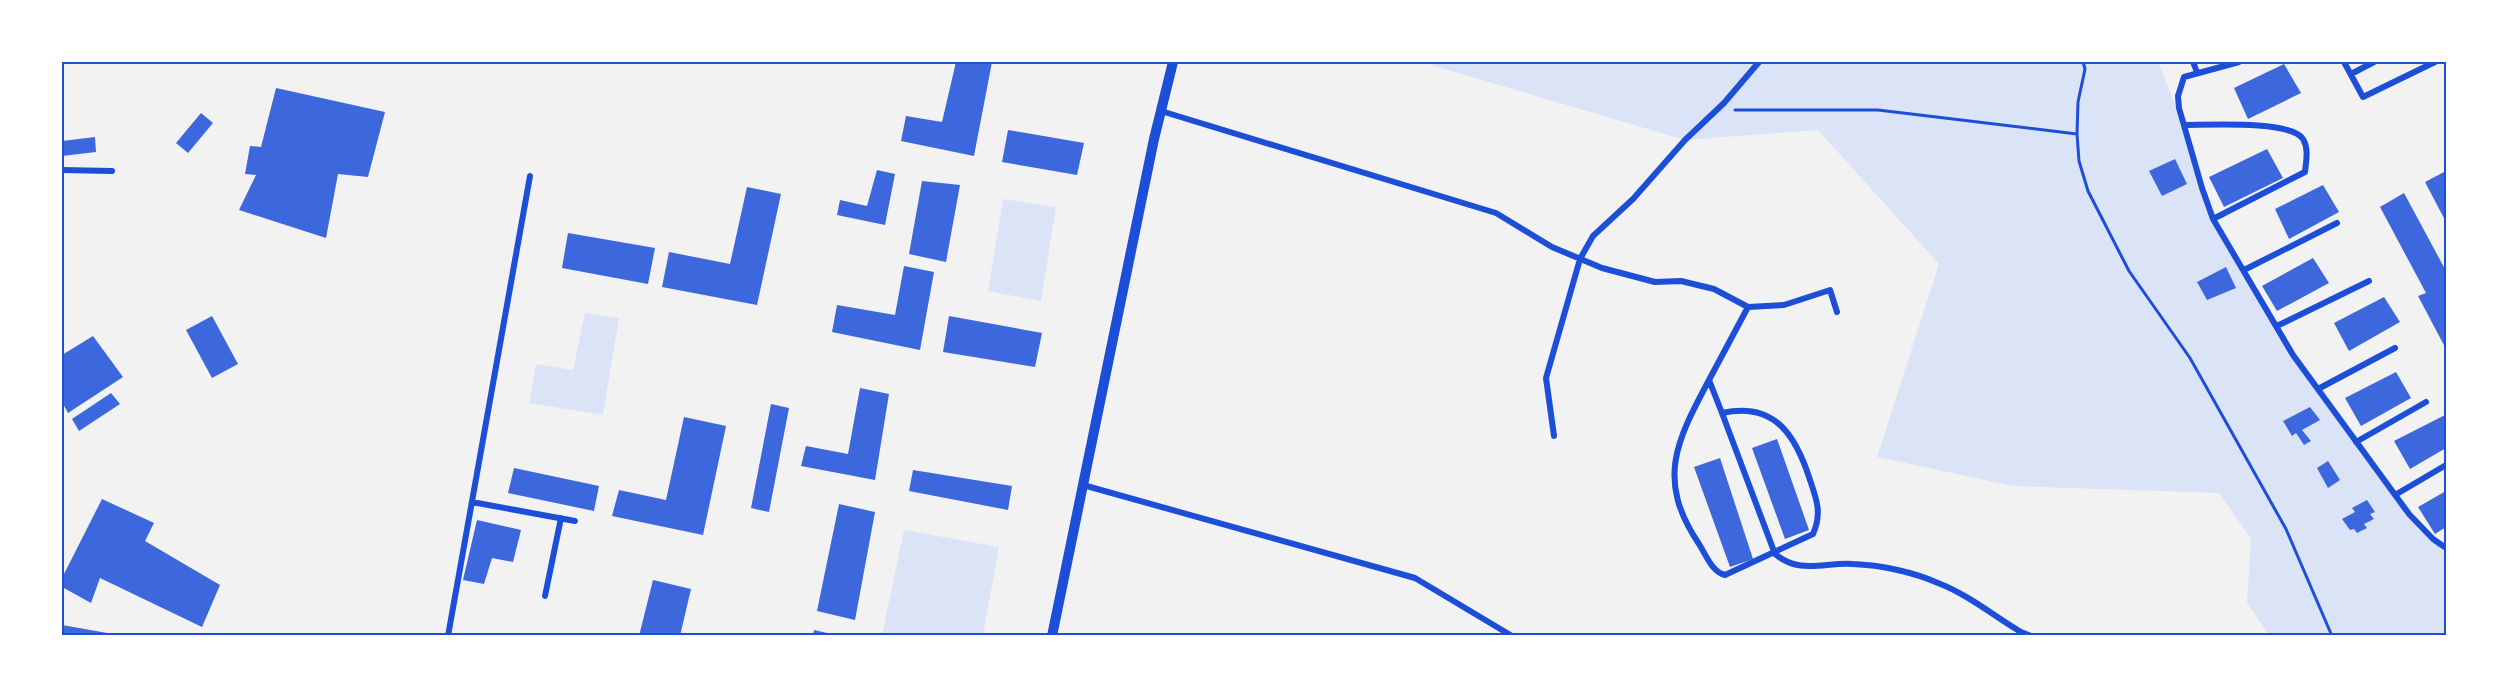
<svg xmlns="http://www.w3.org/2000/svg" width="2508" height="697" viewBox="0 0 2508 697" font-family="'Open Sans',sans-serif">
  <rect width="100%" height="100%" fill="#f2f2f2"/>
  <path fill="#dbe4f7" d="M1421,62H2158L2184,125L2213,219L2293,355L2367,456L2444,553L2446,560V635H2269L2247,603L2251,539L2219,493L2013,486L1877,457L1939,264L1818,130L1685,140Z
    M1003,199L1056,207L1041,301L988,291Z
    M585,313L619,318L603,415L529,403L536,364L573,370Z
    M904,530L999,547L983,635H882Z"/>
  <path fill="#3d67dc" d="M956,62H992L974,156L901,141L906,116L942,122Z
    M2284,64L2301,93L2248,119L2234,88Z
    M276,88L385,112L368,177L338,174L326,238L239,210L256,175L245,174L250,146L261,147Z
    M201,113L213,123L188,153L176,143Z
    M1008,130L1084,143L1077,175L1002,162Z
    M95,137L96,152L62,156V141Z
    M2267,149L2283,178L2224,207L2209,177Z
    M2175,159L2187,184L2162,196L2149,171Z
    M877,170L895,174L885,225L837,215L840,200L867,206Z
    M2446,171V222L2425,182Z
    M922,181L960,185L946,262L909,254Z
    M2323,185L2339,212L2289,239L2275,209Z
    M747,187L781,194L757,305L662,287L669,252L730,264Z
    M2404,193L2446,271V349L2418,296L2426,293L2380,207Z
    M568,233L655,248L648,284L562,268Z
    M2313,258L2329,283L2277,311L2262,286Z
    M904,266L934,272L920,350L832,332L837,305L895,315Z
    M2226,267L2236,288L2207,300L2197,282Z
    M2384,297L2400,322L2349,351L2334,323Z
    M212,316L238,364L212,378L186,330Z
    M949,316L1042,333L1035,367L943,352Z
    M93,336L123,377L68,413L62,402V355Z
    M2396,372L2411,398L2361,426L2345,398Z
    M860,388L889,394L875,480L801,466L806,446L848,454Z
    M111,393L120,404L79,431L72,419Z
    M771,404L789,408L769,512L751,508Z
    M2310,407L2320,420L2302,430L2311,441L2304,445L2296,433L2292,436L2283,421Z
    M2445,415L2446,448L2410,469L2394,441Z
    M684,417L726,426L703,535L612,516L619,490L666,500Z
    M1777,439L1809,530L1785,539L1752,448Z
    M1720,458L1753,559L1730,567L1694,467Z
    M2328,461L2340,480L2328,488L2317,468Z
    M514,468L599,486L594,511L508,493Z
    M913,470L1012,486L1008,510L909,491Z
    M2446,491V527L2435,534L2418,507Z
    M102,499L154,523L145,541L220,585L202,627L100,578L91,603L62,587V578Z
    M2367,500L2375,512L2370,514L2374,519L2364,524L2367,528L2357,533L2354,529L2350,530L2342,519L2355,512L2352,508Z
    M839,504L875,512L855,620L817,611Z
    M477,520L521,530L513,562L492,558L484,584L463,580Z
    M653,580L691,589L680,636H639Z
    M62,625L113,634V636H62Z
    M814,630L836,635V636H813Z"/>
  <g fill="none" stroke-linecap="round" stroke-linejoin="round">
    <path stroke="#1d4ed8" stroke-width="3" d="M1735,110H1878L2077,134L2079,161L2088,191L2129,271L2190,358L2286,529L2332,636
      M2077,134L2078,102L2085,69L2083,62"/>
    <path stroke="#1d4ed8" stroke-width="6" d="M2193,62L2197,72
      M2239,62L2184,77L2178,96L2179,108L2202,188L2213,219L2293,355L2409,514L2433,539L2446,548
      M2344,62L2363,97L2435,62
      M2351,74L2374,62
      M1161,111L1496,213L1552,247L1602,268L1655,282L1681,281L1714,289L1748,307L1784,305L1830,290L1837,312
      M2184,125C2207,125 2291,120 2303,139C2309,149 2306,161 2305,172L2213,219
      M62,170L112,171
      M2244,270L2337,223
      M2277,326L2369,281
      M1709,380C1676,442 1656,480 1699,544C1706,555 1712,572 1725,575L1813,534C1822,514 1817,500 1810,480C1796,436 1775,401 1722,413L1709,380L1748,307
      M2318,389L2395,348
      M1722,413L1775,554C1800,575 1824,562 1853,564C1881,565 1913,572 1938,583C1967,594 1994,616 2021,632L2031,636
      M1554,436L1546,378L1580,259L1593,236L1633,199L1685,140L1724,103L1759,62
      M2356,442L2426,402
      M1083,485L1415,578L1512,636
      M2395,495L2446,465
      M472,502L575,521
      M545,596L561,518
      M448,636L530,176"/>
    <path stroke="#1d4ed8" stroke-width="10" d="M1052,636L1154,139L1173,62"/>
  </g>
  <rect width="2508" height="697" fill="none" stroke="#ffffff" stroke-width="126"/>
  <rect x="63" y="63" width="2382" height="571" fill="none" stroke="#1d4ed8" stroke-width="2"/>
</svg>
